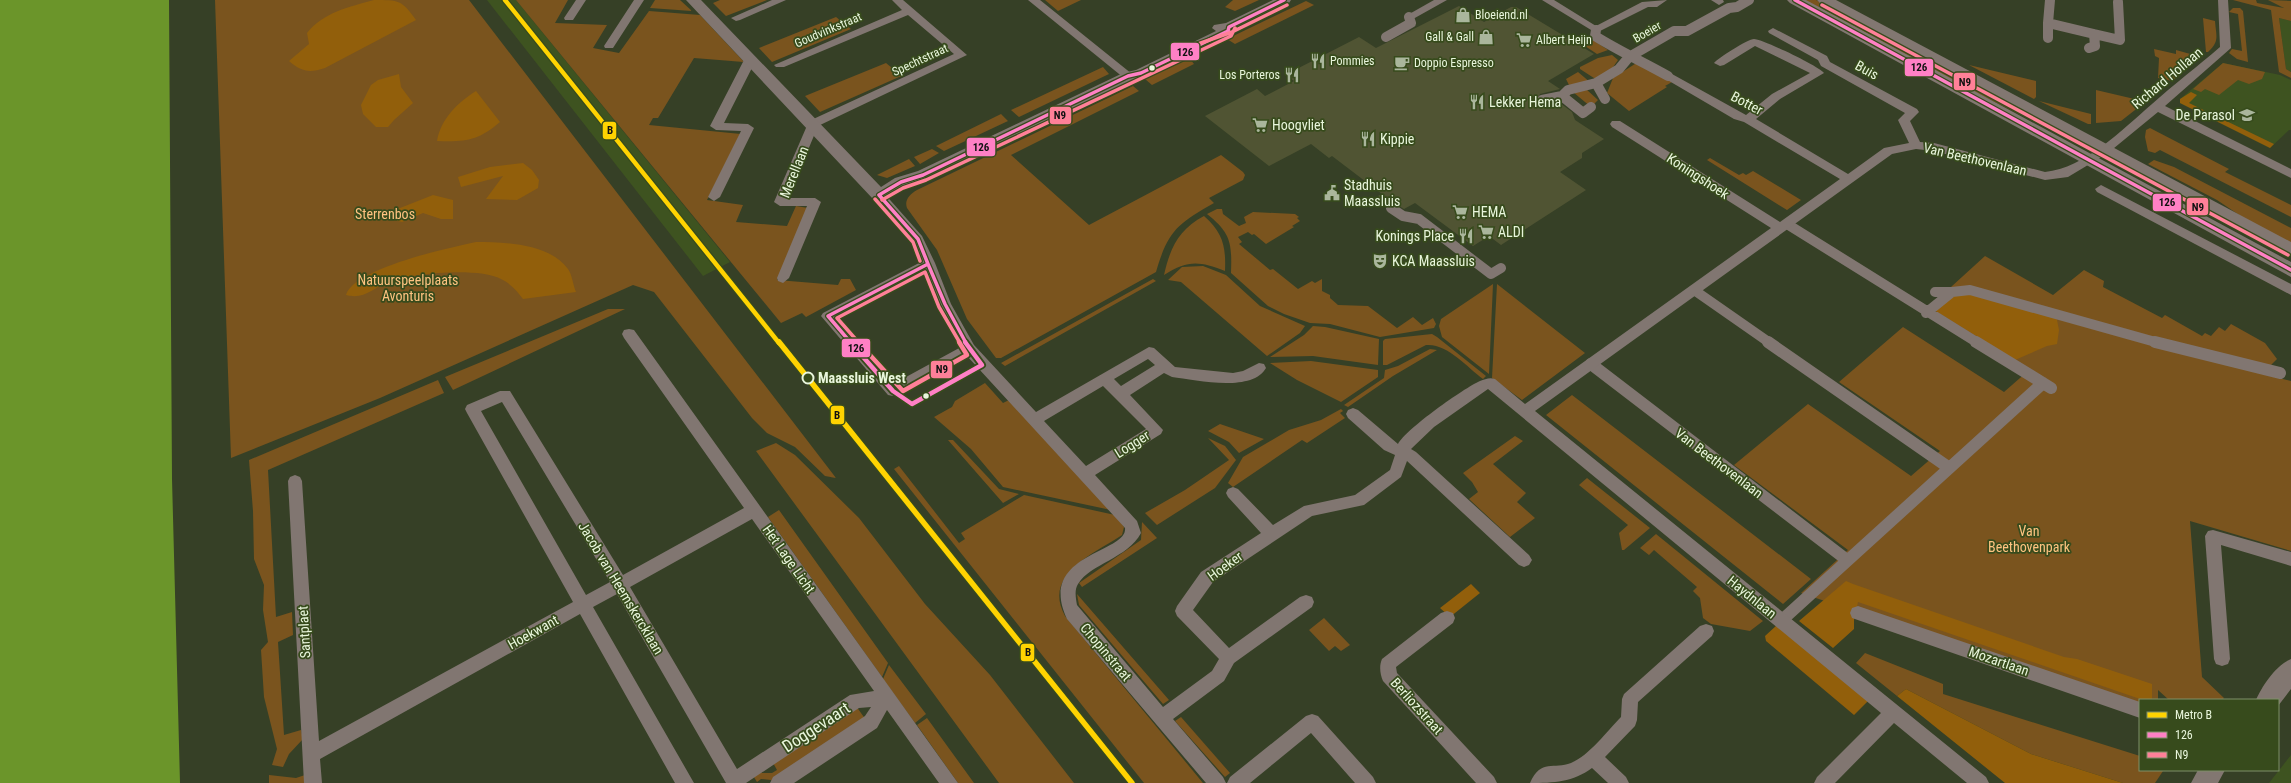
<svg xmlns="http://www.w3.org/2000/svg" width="2291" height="783" viewBox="0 0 2291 783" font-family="'Roboto Condensed',sans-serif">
  <rect width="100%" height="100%" fill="#364026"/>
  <path fill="#3e5320" d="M487,0H516L730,262L703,276Z
    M2279,18L2291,21V72L2286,69Z
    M2223,63L2280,75L2291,80V130H2289L2270,148L2180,103V99Z
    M2291,755V783H2269Z"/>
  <path fill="#7a541e" d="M215,0H469L836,478L825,476L795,447L767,433L752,418L654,292L633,285L380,398L231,458Z
    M516,0H568L555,23L607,25L593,48L619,53L649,11L700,15L744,62L694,58L658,118H653L649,125L741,134L707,200L743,205L736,222L787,226L796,206L808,208L777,280L838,285L841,279H850L856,290L806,317L802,313L781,323Z
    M655,0H680L692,11L650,8Z
    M720,0H767L726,16L713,3Z
    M1045,0H1081L1058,11Z
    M1233,0H1259L1235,11L1225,7Z
    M1804,0H1816L2056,128L2051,130L1971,90Z
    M2233,0H2256L2257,3L2284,8L2268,0L2291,1V21L2279,18L2286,69L2291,72V78L2279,72L2271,10Z
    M1306,1L1314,5L1235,44L1227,39Z
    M2233,8H2240L2243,11L2248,62L2237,59L2229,53L2232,49L2242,51L2238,14L2229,12Z
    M836,17L851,29L772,62L759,48Z
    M2203,18L2215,21C2216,36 2220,41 2208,52H2206Z
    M1593,40L1608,50L1597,54L1585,46Z
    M2154,49L2176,54V50L2201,57L2172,81L2158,78L2159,58L2155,56Z
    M1196,54L1198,55L1190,59L1194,64L1152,85L1145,79Z
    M1612,55L1618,60L1611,70L1597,80L1580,69V67L1598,58Z
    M1638,62L1672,82L1665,86L1667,87L1629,111L1607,93L1613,78Z
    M886,63L903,77H899L820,112L805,96Z
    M2223,63L2265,72L2262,79L2249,84L2238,80L2219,95L2205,89L2201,92L2193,89Z
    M1969,65L2036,81V97L2034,99Z
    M1103,67L1109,74L1019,117L1011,110Z
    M1578,72L1591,83L1569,85L1566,79Z
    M1133,86L1139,91L1011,155L1089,225L1221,155L1243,172L1245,175L1243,180L1209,198L1214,203C1177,224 1168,231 1156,272L1001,358H996L967,319L937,250L907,208C904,200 910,194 917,190Z
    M1586,89L1598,100L1591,107L1573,92Z
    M2096,90L2143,101V97L2149,99L2121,121L2096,123Z
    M2039,101L2091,114V124H2088Z
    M1001,114L1008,121L944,151L936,146Z
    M2150,128L2229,169L2225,172L2291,205V217L2160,150L2155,153L2148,151L2145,137L2146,130Z
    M932,149L939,153L920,164L914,157Z
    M1710,158L1739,175L1743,173L1746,175L1753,171L1801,200L1787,210L1707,160Z
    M909,159L915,166L887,178L877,175Z
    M2154,160L2174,167L2291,228V244L2254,225L2217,200L2148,164Z
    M1217,209H1222L1223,214L1239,226L1246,223L1244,217L1253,212L1295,214L1299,217L1297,218L1300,221L1292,226L1294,227L1266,244L1254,234L1252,235L1248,232L1238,237L1242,242L1239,244L1270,270L1273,269L1298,289L1312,281L1315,283L1322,279V291L1330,295V298L1338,305L1368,306L1397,328L1413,317L1422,325L1433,318L1436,324L1434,328L1380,337L1330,324L1310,323L1284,314L1268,306L1231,273C1232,243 1231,233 1207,214Z
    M1204,216C1223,233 1226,246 1225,271C1199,261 1188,260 1164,275C1170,248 1179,229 1204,216Z
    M1985,256L2053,295L2084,270L2104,281L2103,287L2162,318L2165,315L2202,336L2205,333L2211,336L2219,327L2225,331L2231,324L2265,343L2277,359L2269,367L2270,376L2291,381V551L2190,521L2202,677L2224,698L2222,700H2169L2158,690V700H2140V707L1801,593L1848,550L1734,465L1808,404L1911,476L1940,451L1839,382L1903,327L2004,392L2028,371L1929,307Z
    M1203,266L1226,275L1260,306L1305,326L1300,333L1267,356L1181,282L1168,280L1182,267Z
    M1153,279L1156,281L1005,366L1001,363Z
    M1493,284L1489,374L1442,337L1439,326L1441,319Z
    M1497,284L1585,353L1522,400L1492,378Z
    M608,309H625L453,390L445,377Z
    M1313,326L1325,327L1379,339L1378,365L1313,356L1270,357L1304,335Z
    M1432,334L1437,337L1486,376L1483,379C1467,367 1447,343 1426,345L1387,365H1383V341L1385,339Z
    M1430,349L1437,350L1393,376L1348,407L1344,405L1384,378L1385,370L1398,366Z
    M1311,361L1378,370V377L1341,402L1297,380L1270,363Z
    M438,380L444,393L268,470L276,617L292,612L293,635L278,642L284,735L301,730L303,739L289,754L283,767L272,765L277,749L264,697L261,650L268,642L263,610L264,585L254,559L253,511L249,460Z
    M985,383L1003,403L1009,400L1111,510L1003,487L971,449L934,417L952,407L955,401Z
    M1572,395L1811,579L1783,604L1546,415Z
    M1341,409L1343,411L1340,413L1345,418L1307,443L1302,440L1233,487L1228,483L1243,457L1289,430L1321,420Z
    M1220,424L1264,439L1239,453L1229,442L1208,431Z
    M1515,436L1523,441L1493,464L1526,493L1517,502L1535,518L1510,537L1469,499L1478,492L1472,482L1463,473Z
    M1208,438L1225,446L1236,460L1215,488L1157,525L1145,513L1185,490L1229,460Z
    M948,440H953L999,489L1019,494L1003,503Z
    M776,443L795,455L859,518L925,604L990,675L1074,783H999L756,451Z
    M899,466L959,543L965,539L961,533L1024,495L1115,515L1124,527L1122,535C1094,554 1042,574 1065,616L1203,783H1144L894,469Z
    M1587,478L1650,528L1624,550H1622L1619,533L1628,525L1579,485Z
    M779,510L888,663L882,677L768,517Z
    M1142,522L1157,538L1082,587L1079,583L1141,540Z
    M1656,534L1763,621L1750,631L1711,624L1703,618L1700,598L1693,591L1697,587L1654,550L1649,555L1640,548Z
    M1077,594L1169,700L1163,704L1079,605Z
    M1324,618L1350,645L1341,651L1335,646L1329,651L1309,630Z
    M1865,653L1943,684V694L2140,756V770L2163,771L2155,783H2123L2031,754L1906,689L1897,696L1856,663Z
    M889,665L926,714L915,723L883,679Z
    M856,706L866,720L773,782L771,780L761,779L757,782L752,774L759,770L762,773H772L777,770L772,761Z
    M1181,717L1230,773L1225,777L1175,721Z
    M927,718L974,783H958L917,725Z
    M269,775L296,778L305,775V783H269Z"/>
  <path fill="#925f0b" d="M374,0C399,0 402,0 416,20L325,68C309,73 302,72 289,61L309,44L307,33C324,12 349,7 374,0Z
    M399,74L401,87L413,103L394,120L388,127H376L363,114L361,105L371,85L378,80Z
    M476,91L500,122C478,141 465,142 437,141C441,119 457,103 476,91Z
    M2191,92L2197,95L2189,103L2274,144L2270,148L2180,103V99Z
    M523,163L532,170L539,180L538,188L517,200L486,199L503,176L461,187L458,177L490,167Z
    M433,195L453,200V219H441L423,213L402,222L390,219L395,210Z
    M476,242C504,242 549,243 568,269C572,274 573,285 576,292L523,299C517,291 510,283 501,279C479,267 411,273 388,282C373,288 364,300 346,295C354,268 449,248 476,242Z
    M1970,292L2056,315L2059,330L2057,344L2047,346L2015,360L1934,310L1954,294Z
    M1846,581L1853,584L2064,657L2077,659L2152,684V700H2143L1858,602L1854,620V629L1833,648L1799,621Z
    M1471,584L1480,593L1450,617L1440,608Z
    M1777,625L1868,701L1854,715L1766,641L1765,636Z
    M1906,689L2031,754L2123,783H2005L1897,696Z"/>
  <path fill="#6b952a" d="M0,0H169L172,479L180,783H0Z"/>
  <path fill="#505433" d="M1459,6L1484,22L1511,7H1516L1594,54L1548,81L1560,89L1540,94L1536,101L1540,106L1560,103L1572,112L1575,120L1604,139L1582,153V158L1560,172L1586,190L1501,245L1489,236L1473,246L1415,203L1404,209L1394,203H1387L1378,196L1382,194L1332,156L1329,158L1311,144L1269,166L1205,116L1257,89L1265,96L1294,81L1285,75L1359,37L1376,48Z"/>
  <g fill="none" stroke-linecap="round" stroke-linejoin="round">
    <path stroke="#817671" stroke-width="10" d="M2050,0L2048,23L2094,34
      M2048,23V38
      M1596,30L1595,36C1619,51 1643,62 1668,76
      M1386,37L1411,23L1409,17
      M2089,48L2095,46L2094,34L2120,40L2118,2
      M1562,96L1568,90L1596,83
      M1605,99L1596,83L1619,69L1629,57L1674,31H1687L1729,8L1737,7L1749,0
      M1542,100L1562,96L1583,113L1591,107
      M1391,208L1403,216L1419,219L1491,274L1501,268
      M1787,224L1978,343
      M1694,290L1770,343
      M1935,292H1952
      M1926,313L1952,292L1970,290L2159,343"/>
    <path stroke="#817671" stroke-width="12" d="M1768,342L1948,467
      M1976,342L2051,388
      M2155,342L2280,373
      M1591,364L1847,560
      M1781,621L2043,383"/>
    <path fill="#817671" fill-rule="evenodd" d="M576,0H586L573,20H565L564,18Z
      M634,0H644L613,48H605L604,46Z
      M772,0H786L740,20L736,21L731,18Z
      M892,0H903L967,55L818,126L788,198H815L821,202L789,278L783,283L778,281L777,278L807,206H780L774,202L809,121L954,54L908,15L784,67H776L774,65L902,10Z
      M1028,0H1040L1132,74L1134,76L1132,78H1124Z
      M1434,0H1447L1413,19L1409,20L1404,17Z
      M1542,0H1554L1596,26L1642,2L1667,0L1657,7H1648L1596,33Z
      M1711,0H1723L1724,2L1719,5Z
      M2218,0H2228L2231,48L2165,106L2291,169V178L2158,112L2108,153L2068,177L2045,180L1934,151L1916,149L1892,154L1535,411L1986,777L1989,783H1967L1894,723L1835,783H1814L1817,777L1881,713L1488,389L1434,427L1411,449L1416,452L1529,555L1532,560L1529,565L1524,567L1519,565L1407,461L1401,477L1364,505L1312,516L1213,582L1193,610L1229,648L1300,597L1306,595L1312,597L1314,602L1312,607L1234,663L1224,681L1173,719L1223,777L1226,783H1206L1067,619C1036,553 1128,553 1125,528L967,356L893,396L888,395L821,316L823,313L921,262L912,241L873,195L879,191L883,192L922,236L935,263L951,304L974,345L1036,412L1149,347L1154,348L1175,367L1233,373L1243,371L1259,363L1264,364L1266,368C1252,393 1195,380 1172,377L1164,373L1130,395L1163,430L1161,434L1095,475L1137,521L1141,533C1128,558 1090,564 1078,584C1074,590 1076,599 1077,605L1163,707L1212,671L1219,659L1177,616L1175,611L1177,606L1201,572L1261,533L1228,497L1226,493L1228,489L1233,487L1238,489L1273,525L1304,506L1355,495L1390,470L1395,455L1384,450L1348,418L1346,414L1348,410L1353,408L1358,410L1398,444C1406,429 1464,388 1480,381C1485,379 1490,377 1495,379L1525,404L1771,228L1612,127L1610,124L1612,121H1620L1780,222L1840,179L1744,122L1734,119L1664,78L1662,76L1664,74H1672L1746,115L1772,94L1810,73L1755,46L1724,65L1720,66L1714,63C1718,58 1748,39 1754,39C1762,39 1819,66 1824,73L1780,99L1756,119L1848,174L1884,148L1909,143L1898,120L1905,113L1821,66L1818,60L1769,33L1768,31L1773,28L1827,56L1830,62L1917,109L1919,112L1910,121L1920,142L1934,143L2045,172C2085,168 2123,129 2152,104C2173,85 2198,66 2220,47ZM924,271L937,304L961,347L895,383L837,317ZM1148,359L1155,365L1121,386L1114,379ZM1103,386L1146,429L1086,466L1044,421Z
      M750,57L756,60L724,123L748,124L754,128L720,197L714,201L708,197L741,131L716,130L710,126L744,60Z
      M2101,185L2291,284V295L2097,192L2095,189Z
      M629,329L634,330L958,783H939L887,710L877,728L794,783H770L773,777L865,716L871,707L859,708L746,783H726L617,594L593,607L694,783H675L580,614L320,759L322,783H304L288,481L290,477L295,475L300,477L302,481L319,741L573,602L467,413L465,409L467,405L500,391H510L623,575L744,508L624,338L622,334L624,330ZM502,402L610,582L586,595L481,411ZM752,519L874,691L850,695L737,769L630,587Z
      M2213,530L2291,552V566L2221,545L2230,659L2228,664L2222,666L2216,664L2214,659L2205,536L2208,531Z
      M1858,606L2140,702V718L1852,618L1850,613L1852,608Z
      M1447,611L1453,613L1455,618L1453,623L1396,667L1397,673L1494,777L1497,783H1476L1383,681C1380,674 1379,666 1382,659L1441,613Z
      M1706,624L1712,626L1714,631L1712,636L1638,702L1637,720L1635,726L1605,757L1626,777L1629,783H1608L1592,768C1573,782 1554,783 1530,783C1541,758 1554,770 1571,763C1590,755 1607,731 1621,717L1622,699L1624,694L1700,626Z
      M1312,714L1318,716L1373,777L1376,783H1355L1311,733L1250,783H1227L1230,777L1306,716Z"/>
    <path fill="#817671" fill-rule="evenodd" d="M686,0H701L881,187L895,178L918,171L1123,73L1136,70L1216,31L1212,28L1214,25L1226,23L1273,0H1291L1289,3L1235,29L1233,34L879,200L873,199Z"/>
    <path fill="#827771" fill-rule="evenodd" d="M1787,0H1806L2291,262V277L1790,3Z
      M1817,0H1836L2291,242V256L1820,3Z
      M2291,659V689L2278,706V700H2256C2262,686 2276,665 2291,659Z
      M2198,770H2225L2218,783H2191Z"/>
    <defs>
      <path id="bus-1-far1" d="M1795,0L2291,270
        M879,195L918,239L928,264
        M879,195L901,182L923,175L1128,76L1141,73L1228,31L1229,27L1284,0
        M851,343L828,316L928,264L945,304L966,343"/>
      <path id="bus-1" d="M850,342L893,391L912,404L982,365L965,342"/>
      <path id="bus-2-far1" d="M1822,5L2288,255
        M1198,44L1232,32L1287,5
        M875,199L913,242L920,261
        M882,200L903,188L926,180L1231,36L1235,28
        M859,343L837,318L925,272L939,307L960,343"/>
      <path id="bus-2" d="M858,342L903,391L967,355L959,342"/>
    </defs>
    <use href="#bus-1-far1" stroke="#374b1c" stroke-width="6"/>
    <use href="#bus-1" stroke="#374b1c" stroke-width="8"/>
    <use href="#bus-2-far1" stroke="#374b1c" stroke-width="6"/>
    <use href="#bus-2" stroke="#374b1c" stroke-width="8"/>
    <use href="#bus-1-far1" stroke="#ff80c5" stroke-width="3.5"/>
    <use href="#bus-1" stroke="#ff80c5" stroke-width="4.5"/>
    <use href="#bus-2-far1" stroke="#ff8098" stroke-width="3.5"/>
    <use href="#bus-2" stroke="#ff8098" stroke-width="4.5"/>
    <defs>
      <path id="metro-1-far1" d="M505,0L779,343"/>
      <path id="metro-1" d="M779,342L1132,783"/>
    </defs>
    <use href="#metro-1-far1" stroke="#374b1c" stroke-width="7"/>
    <use href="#metro-1" stroke="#374b1c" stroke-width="8"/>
    <use href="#metro-1-far1" stroke="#ffd301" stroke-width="4.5"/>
    <use href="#metro-1" stroke="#ffd301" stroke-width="5.5"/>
  </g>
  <defs>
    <symbol id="shop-bare" viewBox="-9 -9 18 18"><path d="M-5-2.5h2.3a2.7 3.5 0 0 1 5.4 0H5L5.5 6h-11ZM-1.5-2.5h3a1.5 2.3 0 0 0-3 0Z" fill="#aab69c" stroke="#374b1c" stroke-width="2.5" paint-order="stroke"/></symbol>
    <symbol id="supermarket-bare" viewBox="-9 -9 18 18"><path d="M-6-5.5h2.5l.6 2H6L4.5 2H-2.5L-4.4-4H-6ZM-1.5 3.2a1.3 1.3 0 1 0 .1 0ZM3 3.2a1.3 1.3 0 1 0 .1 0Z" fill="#aab69c" stroke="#374b1c" stroke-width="2.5" paint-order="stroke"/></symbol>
    <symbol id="restaurant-bare" viewBox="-9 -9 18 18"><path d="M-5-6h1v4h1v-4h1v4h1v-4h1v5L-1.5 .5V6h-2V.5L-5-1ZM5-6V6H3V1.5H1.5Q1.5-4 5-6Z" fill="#aab69c" stroke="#374b1c" stroke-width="2.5" paint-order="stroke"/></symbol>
    <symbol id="cafe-bare" viewBox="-9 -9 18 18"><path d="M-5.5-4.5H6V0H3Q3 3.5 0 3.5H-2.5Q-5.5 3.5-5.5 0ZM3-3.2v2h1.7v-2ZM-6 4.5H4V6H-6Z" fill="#aab69c" stroke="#374b1c" stroke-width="2.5" paint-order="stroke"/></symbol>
    <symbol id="school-bare" viewBox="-9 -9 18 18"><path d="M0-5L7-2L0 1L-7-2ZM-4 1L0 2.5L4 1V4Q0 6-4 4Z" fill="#aab69c" stroke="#374b1c" stroke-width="2.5" paint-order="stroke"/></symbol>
    <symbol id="civic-bare" viewBox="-9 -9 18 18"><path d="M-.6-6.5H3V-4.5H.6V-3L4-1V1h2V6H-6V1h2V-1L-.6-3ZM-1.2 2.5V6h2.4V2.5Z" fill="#aab69c" stroke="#374b1c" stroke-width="2.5" paint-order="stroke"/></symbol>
    <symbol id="theatre-bare" viewBox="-9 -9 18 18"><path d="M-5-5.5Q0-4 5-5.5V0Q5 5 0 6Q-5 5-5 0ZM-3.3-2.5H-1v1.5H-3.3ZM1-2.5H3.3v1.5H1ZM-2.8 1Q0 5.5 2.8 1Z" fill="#aab69c" stroke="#374b1c" stroke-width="2.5" paint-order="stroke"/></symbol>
  </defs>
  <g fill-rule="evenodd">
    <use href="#shop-bare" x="1452" y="4" width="22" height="22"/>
    <use href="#shop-bare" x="1475" y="26" width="22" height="22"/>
    <use href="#supermarket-bare" x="1513" y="29" width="22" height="22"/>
    <use href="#restaurant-bare" x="1307" y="50" width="22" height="22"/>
    <use href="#cafe-bare" x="1391" y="52" width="22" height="22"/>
    <use href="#restaurant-bare" x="1281" y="64" width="22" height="22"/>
    <use href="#restaurant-bare" x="1466" y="91" width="22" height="22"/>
    <use href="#school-bare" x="2236" y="104" width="22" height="22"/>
    <use href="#supermarket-bare" x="1249" y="114" width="22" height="22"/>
    <use href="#restaurant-bare" x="1357" y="128" width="22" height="22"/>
    <use href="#civic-bare" x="1321" y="182" width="22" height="22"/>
    <use href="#supermarket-bare" x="1449" y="201" width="22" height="22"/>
    <use href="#supermarket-bare" x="1475" y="221" width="22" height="22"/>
    <use href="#restaurant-bare" x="1455" y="225" width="22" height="22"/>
    <use href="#theatre-bare" x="1369" y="250" width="22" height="22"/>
  </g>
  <g fill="#e9f6dc" stroke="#374b1c" stroke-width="1.5">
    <circle cx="1152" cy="68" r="3.5"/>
    <circle cx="926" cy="396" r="3.5"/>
  </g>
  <circle fill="#374b1c" stroke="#e9f6dc" stroke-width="2" cx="808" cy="378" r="5.5"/>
  <g text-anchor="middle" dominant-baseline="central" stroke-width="3.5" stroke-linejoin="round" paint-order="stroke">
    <g font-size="12" fill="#e9f6dc" stroke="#374b1c" text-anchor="start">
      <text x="1475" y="15">Bloeiend.nl</text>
      <text x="1474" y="37" text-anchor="end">Gall &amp; Gall</text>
      <text x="1536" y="40">Albert Heijn</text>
      <text x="1330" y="61">Pommies</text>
      <text x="1414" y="63">Doppio Espresso</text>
      <text x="1280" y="75" text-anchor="end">Los Porteros</text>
    </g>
    <g font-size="12" fill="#e9f6dc" stroke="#374b1c">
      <text transform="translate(828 30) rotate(-23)">Goudvinkstraat</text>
      <text transform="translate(1647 32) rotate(-30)">Boeier</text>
      <text transform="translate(920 60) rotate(-25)">Spechtstraat</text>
    </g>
    <g font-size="14" fill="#e9f6dc" stroke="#374b1c">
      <text transform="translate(1867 70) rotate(29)">Buis</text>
      <text transform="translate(2167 78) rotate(-40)">Richard Hollaan</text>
      <text transform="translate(1747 103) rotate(28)">Botter</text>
      <text transform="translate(1975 159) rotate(13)">Van Beethovenlaan</text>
      <text transform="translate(794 172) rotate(-68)">Merellaan</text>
      <text transform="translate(1698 176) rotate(33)">Koningshoek</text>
      <text transform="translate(1132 444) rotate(-32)">Logger</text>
      <text transform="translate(1719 463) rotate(37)">Van Beethovenlaan</text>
      <text transform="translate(789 559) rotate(55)">Het Lage Licht</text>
      <text transform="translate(1225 566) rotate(-36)">Hoeker</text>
      <text transform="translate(621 588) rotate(59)">Jacob van Heemskercklaan</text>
      <text transform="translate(1752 597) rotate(39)">Haydnlaan</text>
      <text transform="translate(304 632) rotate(-93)">Santplaet</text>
      <text transform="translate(533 632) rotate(-29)">Hoekwant</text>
      <text transform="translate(1106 652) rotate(50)">Chopinstraat</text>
      <text transform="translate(1999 661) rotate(19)">Mozartlaan</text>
      <text transform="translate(1417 706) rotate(48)">Berliozstraat</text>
    </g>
    <g font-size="14" fill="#e9f6dc" stroke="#374b1c" text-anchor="start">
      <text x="1489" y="102">Lekker Hema</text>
      <text x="2235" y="115" text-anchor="end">De Parasol</text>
      <text x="1272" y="125">Hoogvliet</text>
      <text x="1380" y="139">Kippie</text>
      <text x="1344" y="185">Stadhuis<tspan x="1344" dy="16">Maassluis</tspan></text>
      <text x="1472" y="212">HEMA</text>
      <text x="1498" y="232">ALDI</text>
      <text x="1454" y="236" text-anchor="end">Konings Place</text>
      <text x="1392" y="261">KCA Maassluis</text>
    </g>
    <g font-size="14" fill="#ffc381" stroke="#374b1c">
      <text x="385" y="214">Sterrenbos</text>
      <text x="408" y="280">Natuurspeelplaats<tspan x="408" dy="16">Avonturis</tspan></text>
      <text x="2029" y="531">Van<tspan x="2029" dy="16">Beethovenpark</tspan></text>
    </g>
    <g font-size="14" font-weight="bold" fill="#e9f6dc" stroke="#374b1c" text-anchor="start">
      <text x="818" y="378">Maassluis West</text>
    </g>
    <g font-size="17" fill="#e9f6dc" stroke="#374b1c">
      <text transform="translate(816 727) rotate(-33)">Doggevaart</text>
    </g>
  </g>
  <g stroke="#374b1c" stroke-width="1.5">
    <rect x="1170" y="42" width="30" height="19" rx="4" fill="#ff80c5"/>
    <rect x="1904" y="58" width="30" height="19" rx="4" fill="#ff80c5"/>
    <rect x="1953" y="72" width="23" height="19" rx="4" fill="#ff8098"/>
    <rect x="1049" y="106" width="23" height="19" rx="4" fill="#ff8098"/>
    <rect x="602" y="121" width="15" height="19" rx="4" fill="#ffd301"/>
    <rect x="966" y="137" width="30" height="20" rx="4" fill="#ff80c5"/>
    <rect x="2152" y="193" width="30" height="19" rx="4" fill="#ff80c5"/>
    <rect x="2186" y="197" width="23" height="19" rx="4" fill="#ff8098"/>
    <rect x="841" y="338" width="30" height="20" rx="4" fill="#ff80c5"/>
    <rect x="930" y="360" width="23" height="19" rx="4" fill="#ff8098"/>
    <rect x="830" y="405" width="15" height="20" rx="4" fill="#ffd301"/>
    <rect x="1020" y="643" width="15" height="19" rx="4" fill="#ffd301"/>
  </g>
  <g font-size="11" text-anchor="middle" font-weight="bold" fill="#111">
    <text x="1185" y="56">126</text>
    <text x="1919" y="71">126</text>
    <text x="1965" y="86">N9</text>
    <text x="1060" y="119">N9</text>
    <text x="610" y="134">B</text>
    <text x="981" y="151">126</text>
    <text x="2167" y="206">126</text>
    <text x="2198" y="211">N9</text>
    <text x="856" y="352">126</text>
    <text x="942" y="373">N9</text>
    <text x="837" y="419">B</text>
    <text x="1028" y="656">B</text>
  </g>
  <rect x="2139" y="699" width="140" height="72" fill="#374b1c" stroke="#7e8f69"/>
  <rect x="2147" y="712" width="20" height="6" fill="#ffd301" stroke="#7e8f69"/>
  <text x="2175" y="719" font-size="12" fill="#e9f6dc">Metro B</text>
  <rect x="2147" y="732" width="20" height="6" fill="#ff80c5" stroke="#7e8f69"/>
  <text x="2175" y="739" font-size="12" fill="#e9f6dc">126</text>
  <rect x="2147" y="752" width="20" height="6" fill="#ff8098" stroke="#7e8f69"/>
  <text x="2175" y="759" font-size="12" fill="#e9f6dc">N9</text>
</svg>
